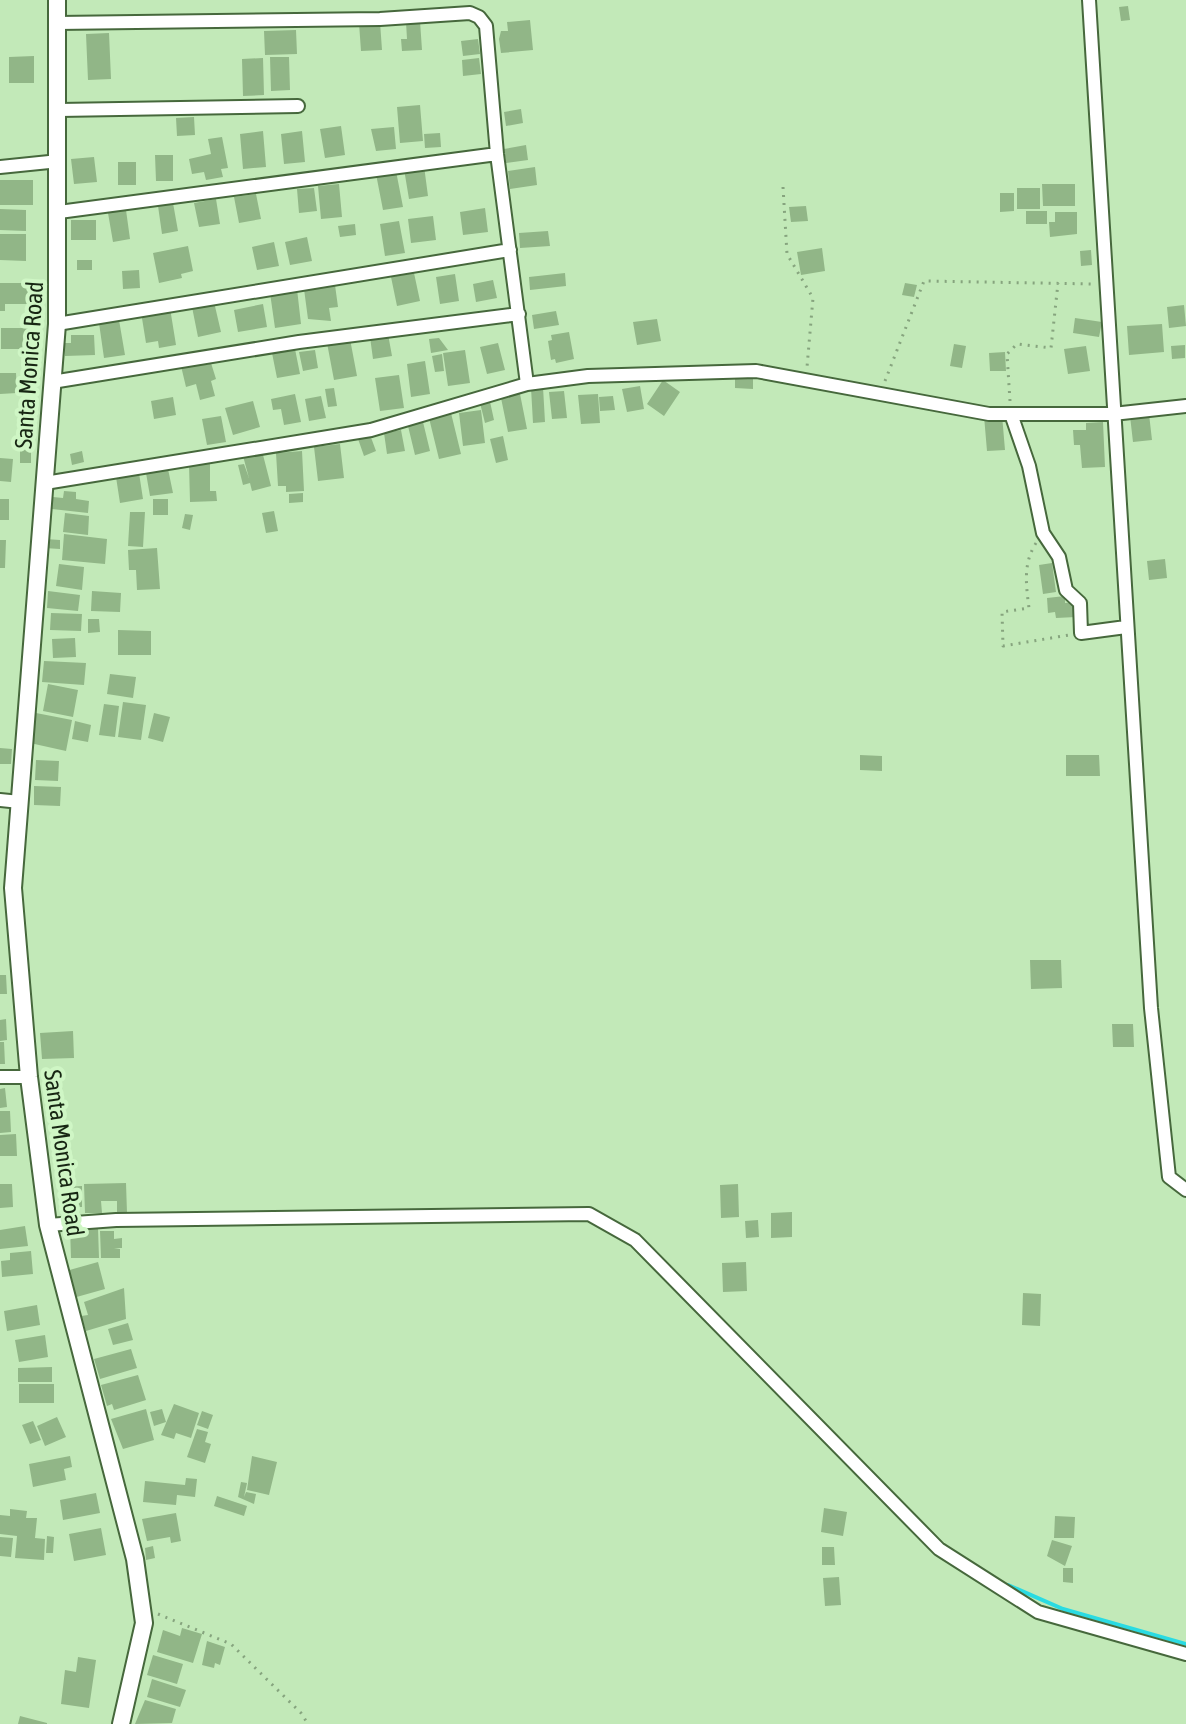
<svg xmlns="http://www.w3.org/2000/svg" width="1186" height="1724" viewBox="0 0 1186 1724" font-family="'Asap Condensed',sans-serif">
  <rect width="100%" height="100%" fill="#c2e9b8"/>
  <g fill="none" stroke-linecap="round" stroke-linejoin="round">
    <path stroke="#2adbe2" stroke-width="4" d="M1008,1585L1063,1609L1186,1644"/>
  </g>
  <path fill="#91b687" d="M1128,6L1130,20L1121,21L1119,7Z
    M530,20L533,50L501,53L499,39L501,31H508L507,22Z
    M420,21L422,50L402,51L401,39H407L406,22Z
    M380,22L382,50L361,51L359,23Z
    M296,30L297,54L265,55L264,31Z
    M109,33L111,79L88,80L86,34Z
    M478,39L480,54L463,56L461,41Z
    M34,56V83H9V57Z
    M270,57H289L290,90L271,91Z
    M263,58L264,95L243,96L242,59Z
    M479,58L481,74L463,76L462,60Z
    M420,105L423,141L400,143L397,107Z
    M521,109L523,123L506,126L504,112Z
    M194,117L195,135L177,136L176,118Z
    M341,126L345,155L325,158L320,129Z
    M394,127L396,149L376,151L371,129Z
    M263,131L266,167L243,169L240,134Z
    M302,131L305,162L284,164L281,134Z
    M440,133L441,147L425,148L424,134Z
    M222,137L228,168L221,169L223,177L206,180L204,172L192,174L189,159L211,154L208,139Z
    M526,145L528,160L506,163L504,149Z
    M155,155H173V181H156Z
    M94,157L97,182L74,184L71,159Z
    M118,162H136V185H118Z
    M424,166L428,196L409,199L404,169Z
    M535,167L537,185L510,189L508,171Z
    M396,171L403,207L383,210L376,174Z
    M0,180H33V205H0Z
    M339,184L342,217L321,219L318,186Z
    M1042,184H1075V206H1043Z
    M314,188L317,211L299,213L297,189Z
    M1017,188H1040V209H1017Z
    M1000,193H1014V211L1000,212Z
    M256,194L261,219L239,223L234,197Z
    M216,199L220,224L199,227L194,203Z
    M173,203L178,231L162,234L158,206Z
    M806,206L808,221L791,222L789,207Z
    M485,208L488,232L463,235L460,212Z
    M0,209L26,210V231L0,230Z
    M126,210L130,239L113,242L108,213Z
    M1026,211H1047V224H1026Z
    M1055,212H1077V234L1050,237L1049,222H1055Z
    M433,216L436,240L411,243L408,219Z
    M71,220H96V240H71Z
    M399,221L405,253L385,256L380,224Z
    M355,224L356,235L340,237L338,226Z
    M548,231L550,246L520,248L519,233Z
    M0,234H26V261L0,260Z
    M307,237L312,261L290,265L285,242Z
    M274,242L279,266L257,270L252,247Z
    M188,246L193,271L181,274L182,278L159,283L153,253Z
    M822,248L825,271L801,275L797,252Z
    M1091,250L1092,265L1081,266L1080,251Z
    M77,260H92V270H77Z
    M139,270L140,288L123,289L122,271Z
    M414,273L420,301L397,306L391,277Z
    M565,273L566,286L530,290L529,277Z
    M455,274L459,301L440,304L436,277Z
    M493,280L497,298L476,302L473,284Z
    M0,283H28L29,304H5V311H0Z
    M905,283L917,285L914,297L902,295Z
    M335,285L338,307L329,308L331,321L308,319L304,289Z
    M297,289L301,324L275,328L270,293Z
    M214,302L221,332L198,337L192,307Z
    M263,304L267,327L238,332L234,310Z
    M1184,305L1186,326L1169,328L1167,307Z
    M170,308L176,345L159,348L158,341L146,343L141,312Z
    M556,311L559,325L534,329L532,315Z
    M1075,318L1102,322L1099,337L1073,333Z
    M657,319L661,341L637,345L633,322Z
    M119,320L125,355L104,358L99,323Z
    M1162,324L1164,352L1129,355L1127,326Z
    M1,328H28V349H1Z
    M569,332L574,359L556,363L555,359L551,360L548,341L552,340L551,335Z
    M388,334L392,356L373,359L370,337Z
    M71,335H94L95,355L65,356L64,343H71Z
    M439,338L448,350L431,353L429,339Z
    M350,339L357,376L334,380L327,343Z
    M498,343L505,370L487,374L480,347Z
    M294,344L300,374L277,378L271,348Z
    M954,344L966,346L962,368L950,366Z
    M1185,345V358L1172,359L1171,346Z
    M1086,346L1090,371L1068,374L1064,349Z
    M315,350L318,368L303,371L299,352Z
    M465,350L470,383L448,386L443,353Z
    M1005,352L1006,371H990L989,353Z
    M442,354L444,371L435,372L432,356Z
    M205,360L207,365L211,363L216,379L211,381L215,396L200,400L196,384L186,387L181,366Z
    M425,361L430,394L411,397L407,364Z
    M0,373H16L17,393L0,394Z
    M735,373H753V389L735,388Z
    M399,375L404,408L380,411L375,378Z
    M663,380L680,392L664,416L647,404Z
    M640,386L644,409L627,412L622,389Z
    M543,387L545,422L533,423L531,388Z
    M334,388L337,406L328,407L325,389Z
    M564,391L567,418L552,419L549,392Z
    M295,394L301,422L284,425L281,409L273,410L271,399Z
    M520,394L527,429L508,432L501,398Z
    M598,394L600,423L581,424L578,395Z
    M321,396L326,418L309,421L305,399Z
    M613,396L615,410L600,411L599,397Z
    M173,397L176,415L154,419L151,401Z
    M489,397L494,420L485,423L479,399Z
    M253,401L260,427L233,435L225,408Z
    M481,410L485,443L463,446L459,413Z
    M451,413L461,454L439,459L429,418Z
    M1149,414L1152,440L1133,442L1130,416Z
    M1002,415L1005,450L987,451L984,416Z
    M221,416L226,442L207,445L202,419Z
    M423,422L430,451L415,455L408,426Z
    M1103,422L1105,467L1082,468L1080,445H1074L1073,430H1086V423Z
    M401,430L405,451L387,454L384,433Z
    M369,432L376,451L364,456L357,436Z
    M503,436L508,460L496,463L490,439Z
    M340,444L344,478L318,481L314,447Z
    M20,449H31V463H20Z
    M82,451L84,462L72,465L70,454Z
    M262,451L271,486L252,491L250,483L243,485L238,465L244,464L249,478L243,456Z
    M302,451L304,491L286,492V486H278L276,453Z
    M0,458L13,459L11,482L0,481Z
    M189,464H210V491H216L217,501L190,502Z
    M168,469L173,493L150,496L146,473Z
    M139,473L143,499L120,503L116,477Z
    M64,491L76,492V499L89,501L88,513L52,509L53,497L63,498Z
    M303,493V502L289,503V494Z
    M0,499H9V520H0Z
    M153,499H168V515H153Z
    M274,511L278,531L266,533L262,513Z
    M130,512H145L143,547L128,546Z
    M65,513L89,516L88,535L63,532Z
    M185,514L193,515L190,530L182,528Z
    M64,534L107,539L105,564L62,560Z
    M45,539L60,540V549L44,548Z
    M0,540H6L5,568H0Z
    M157,548L160,589L137,590L136,570H129L128,550Z
    M1165,559L1167,578L1149,580L1147,561Z
    M1052,563L1056,592L1043,594L1039,565Z
    M59,564L84,567L82,590L56,586Z
    M48,591L80,595L78,611L47,608Z
    M92,591L121,593L120,612L91,611Z
    M1065,596V603L1074,602L1076,617L1056,618L1055,612L1048,613L1047,598Z
    M51,613L82,614L81,631L50,630Z
    M88,619H99L100,632L88,633Z
    M118,630L151,631V655H118Z
    M75,638L76,657L53,658L52,639Z
    M44,661L86,663L84,685L42,682Z
    M110,674L136,677L133,698L107,694Z
    M48,684L78,690L73,717L43,711Z
    M123,702L146,705L141,740L118,737Z
    M104,704L119,706L115,737L99,735Z
    M36,713L72,720L66,751L30,743Z
    M154,713L170,717L163,742L148,738Z
    M75,721L91,725L88,742L72,739Z
    M0,748L12,749L11,764H0Z
    M860,755L882,756V771L860,770Z
    M1066,755H1099L1100,776H1066Z
    M36,760L59,761L58,781L35,780Z
    M34,786L61,787L60,806L34,805Z
    M1030,960H1061L1062,988L1031,989Z
    M0,975H6L7,994H0Z
    M6,1019L7,1040L0,1041V1020Z
    M1112,1024H1133L1134,1047H1113Z
    M73,1031L74,1058L42,1059L40,1033Z
    M0,1042H4L5,1064H0Z
    M5,1088L7,1107L0,1108V1089Z
    M0,1111H10L11,1132L0,1133Z
    M16,1134L17,1156H0V1135Z
    M126,1183L127,1213H117V1201H101L102,1213H85L84,1184Z
    M0,1184H12L13,1207L0,1208Z
    M738,1184L739,1217L721,1218L720,1185Z
    M82,1186V1207H61V1187Z
    M792,1212V1237L771,1238V1213Z
    M758,1220L759,1237L746,1238L745,1221Z
    M25,1226L28,1246L0,1249V1230Z
    M70,1228H98L99,1258H71Z
    M100,1231H114V1239L122,1238V1248H114L120,1249V1258H101Z
    M31,1251L33,1274L2,1277L1,1261L10,1260V1253Z
    M98,1262L105,1289L73,1298L66,1271Z
    M746,1262L747,1291L723,1292L722,1263Z
    M124,1288L126,1319L86,1331L81,1316L88,1315L84,1302Z
    M1023,1293L1041,1294L1040,1326L1022,1325Z
    M37,1305L40,1325L7,1331L4,1311Z
    M128,1323L133,1340L113,1345L108,1329Z
    M45,1335L48,1357L19,1362L15,1340Z
    M131,1349L137,1368L100,1379L94,1359Z
    M52,1367V1382H18V1368Z
    M138,1375L146,1400L114,1410L112,1404L107,1406L101,1385Z
    M19,1384H54V1403H19Z
    M174,1404L199,1413L191,1438L176,1433L174,1439L161,1435Z
    M146,1409L154,1440L123,1449L111,1419Z
    M162,1409L166,1422L154,1426L150,1412Z
    M202,1411L213,1415L208,1429L197,1425Z
    M57,1417L66,1437L45,1446L37,1426Z
    M33,1421L41,1440L30,1444L22,1425Z
    M197,1429L208,1432L205,1442L211,1444L205,1463L187,1457Z
    M70,1456L72,1467L64,1469L66,1480L33,1487L29,1464Z
    M252,1456L277,1462L269,1495L247,1490Z
    M186,1478L197,1479L195,1497L177,1495L176,1505L143,1502L145,1481L185,1485Z
    M241,1482L247,1483L244,1497L246,1492L256,1494L254,1504L238,1497Z
    M96,1493L100,1513L63,1520L60,1500Z
    M217,1496L247,1506L244,1516L214,1506Z
    M824,1508L847,1512L843,1536L821,1532Z
    M10,1509L27,1511L26,1518H37L35,1538L45,1539L44,1560L15,1558L17,1536L0,1534V1515L10,1516Z
    M176,1513L181,1541L171,1543L170,1537L147,1541L142,1519Z
    M1055,1516L1075,1517L1074,1538H1054Z
    M101,1528L106,1555L74,1561L69,1534Z
    M47,1536L54,1537L53,1553H46Z
    M0,1537L13,1538L11,1557L0,1556Z
    M1052,1540L1072,1546L1065,1566L1047,1556Z
    M153,1546L155,1558L146,1560L145,1548Z
    M822,1547H834L835,1565H822Z
    M1063,1568H1073V1583L1063,1582Z
    M839,1577L841,1605L825,1606L823,1578Z
    M182,1628L202,1634L193,1663L157,1652L163,1630L180,1636Z
    M207,1641L225,1647L220,1665L215,1663L214,1668L202,1665Z
    M153,1655L183,1664L177,1684L147,1675Z
    M78,1657L96,1660L89,1708L61,1704L65,1670L76,1672Z
    M152,1679L186,1690L180,1707L147,1697Z
    M145,1700L176,1709L172,1723L135,1724Z
    M20,1716L47,1723V1724H18Z"/>
  <g fill="none" stroke-linecap="round" stroke-linejoin="round">
    <defs>
      <path id="street" d="M1089,0L1151,1008L1169,1177L1186,1190
        M57,23L380,19L470,13L479,17L486,26L497,154L527,384
        M59,110L298,106
        M0,167L59,161
        M59,212L497,154
        M57,324L510,250
        M52,382L299,342L519,314
        M1011,414L1029,466L1043,533L1059,557L1066,590L1080,603L1081,633L1126,627
        M45,483L371,430L527,384L588,376L756,371L989,414H1113L1186,406
        M0,800L20,802
        M0,1077H29
        M48,1225L116,1220L589,1214L635,1240L939,1549L1038,1612L1186,1654"/>
      <path id="secondary" d="M57,0V324L13,888L29,1077L48,1225L135,1559L144,1623L121,1724"/>
    </defs>
    <use href="#street" stroke="#46683c" stroke-width="16"/>
    <use href="#secondary" stroke="#46683c" stroke-width="20"/>
    <path stroke="#86a47e" stroke-width="3" stroke-dasharray="2 6" stroke-linecap="butt" d="M783,187L787,254L813,298L807,367
      M885,381L924,281L1094,284
      M1010,401L1007,354L1017,344L1051,348L1058,283
      M1036,543C1023,563 1026,585 1029,608L1002,612L1003,646L1069,635
      M158,1614L231,1644L301,1713L308,1724"/>
    <use href="#street" stroke="#fff" stroke-width="12"/>
    <use href="#secondary" stroke="#fff" stroke-width="16"/>
  </g>
  <g text-anchor="middle" dominant-baseline="central" stroke-width="8" stroke-linejoin="round" paint-order="stroke">
    <g font-size="24" fill="#172613" stroke="#cff6c5">
      <text transform="translate(29 365) rotate(-86)">Santa Monica Road</text>
      <text transform="translate(64 1153) rotate(82)">Santa Monica Road</text>
    </g>
  </g>
</svg>
